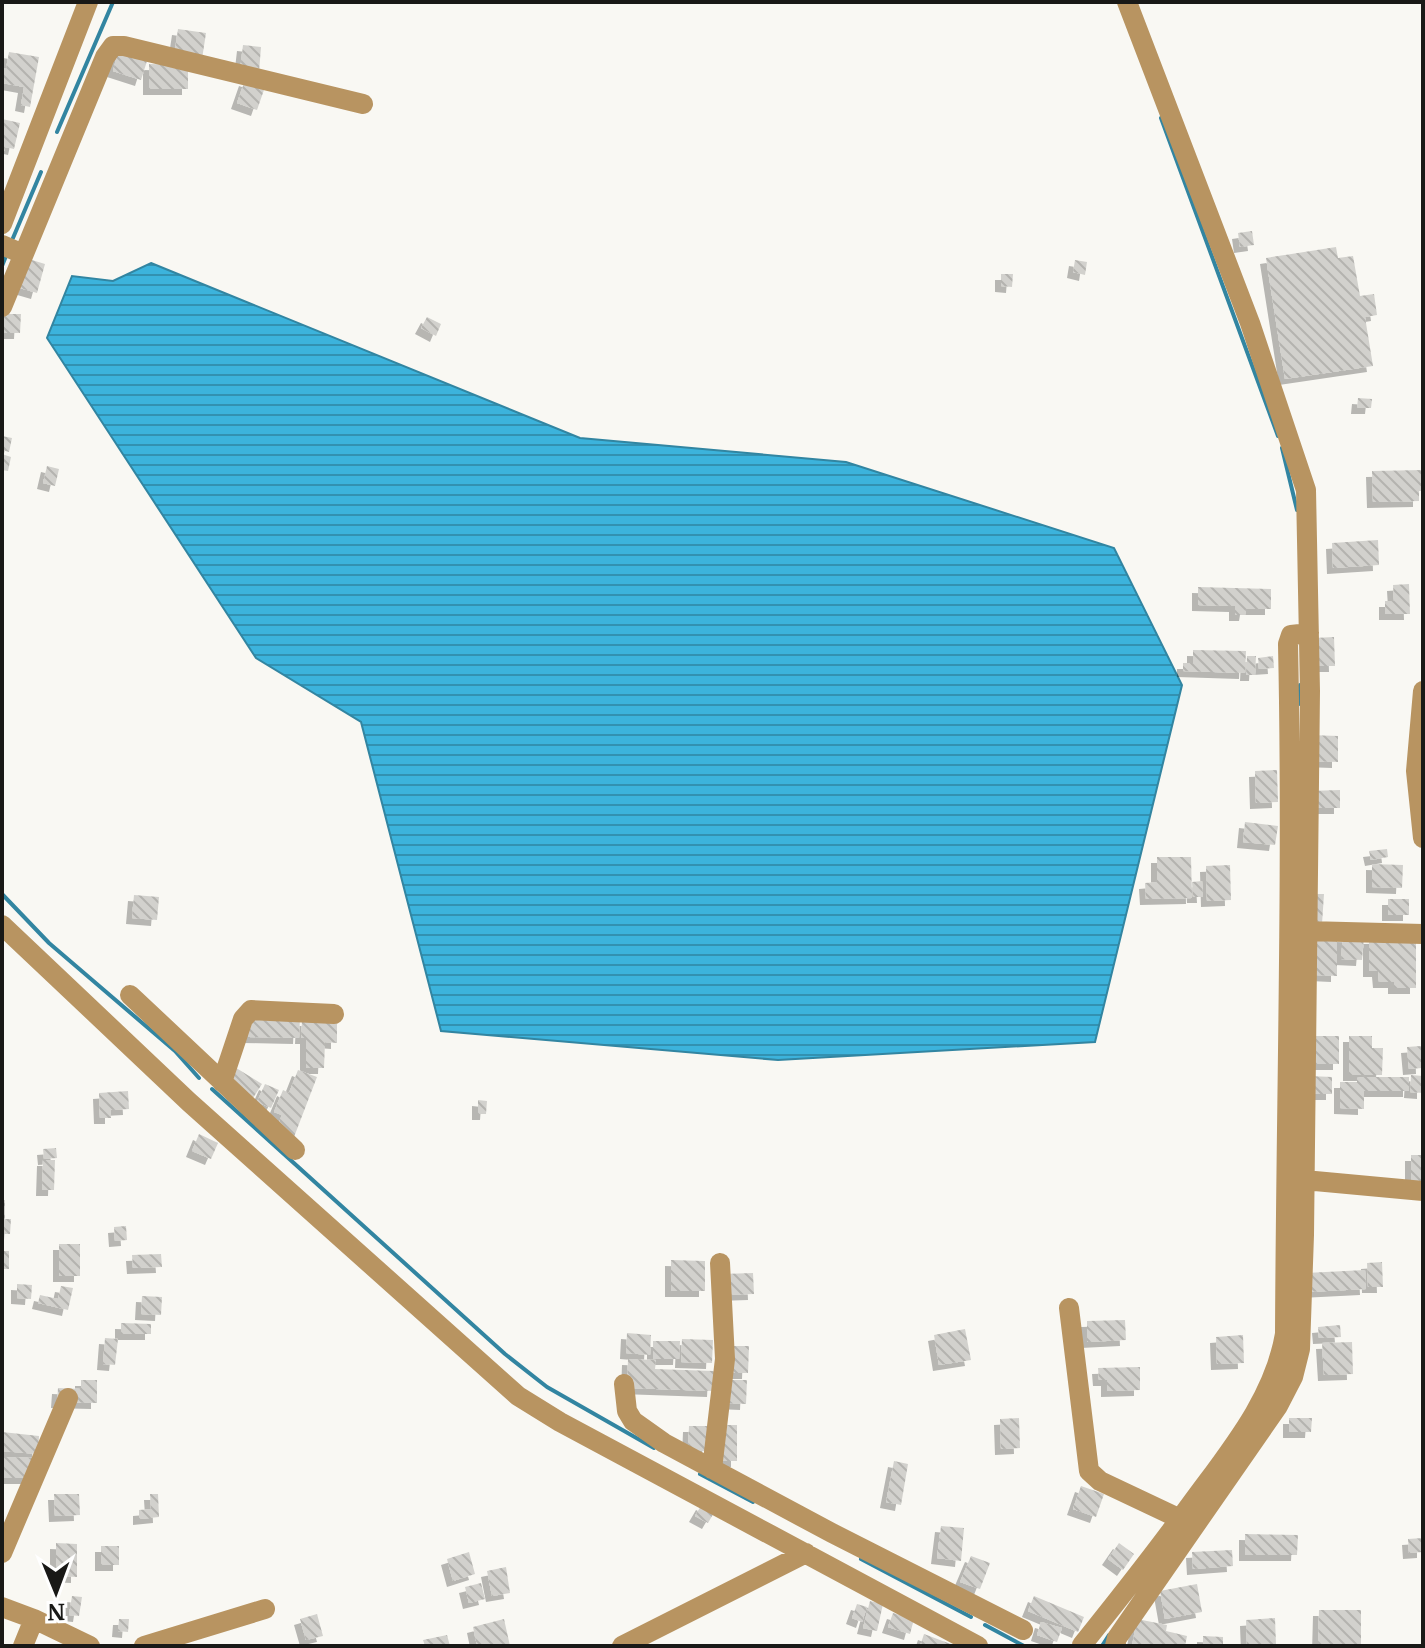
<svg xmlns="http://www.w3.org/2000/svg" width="1425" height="1648" viewBox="0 0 1425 1648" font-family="Merriweather,serif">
  <defs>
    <pattern id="water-rules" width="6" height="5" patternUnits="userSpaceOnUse" patternTransform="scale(2)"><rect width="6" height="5" fill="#3cb3dc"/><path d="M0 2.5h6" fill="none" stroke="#3291b1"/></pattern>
    <pattern id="building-back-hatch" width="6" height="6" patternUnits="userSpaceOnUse" patternTransform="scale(2)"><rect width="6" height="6" fill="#d2d1cd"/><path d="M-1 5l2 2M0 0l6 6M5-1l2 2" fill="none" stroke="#b4b3af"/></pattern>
    <filter id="shadow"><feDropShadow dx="-6" dy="6" stdDeviation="0" flood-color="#0004"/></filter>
  </defs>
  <rect width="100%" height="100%" fill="#f9f8f3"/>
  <path fill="url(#water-rules)" stroke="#3285a1" stroke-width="2" d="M151,263L580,438L846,462L1114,548L1182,685L1095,1042L778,1060L441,1031L361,722L256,658L47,338L72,276L113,281Z"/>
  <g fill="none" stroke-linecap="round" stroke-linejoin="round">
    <path stroke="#3285a1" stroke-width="4" d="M1161,118L1278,436
      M57,132L113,2
      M13,238L41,172
      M2,266L6,256
      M1282,448L1297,510
      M1300,704V685
      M2,894L49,943L175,1051L199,1078
      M212,1089L505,1354L547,1387L654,1448
      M700,1474L753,1502
      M861,1559L971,1617
      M985,1625L1024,1646
      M1102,1646L1109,1635"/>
  </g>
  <path fill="url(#building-back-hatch)" filter="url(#shadow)" d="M178,29L206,33L202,59L174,56Z
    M243,45L261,47L259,72L240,71Z
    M9,52L39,57L30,107L21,105L24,87L2,83V68L6,69Z
    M118,52L147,61L141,80L113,71Z
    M149,64L188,65V89H149Z
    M245,80L265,87L257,110L237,103Z
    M2,119L20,123L14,149L5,147L3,155Z
    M1252,231L1254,245L1240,247L1238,233Z
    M1336,247L1338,258L1353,256L1360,296L1374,294L1377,315L1365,317L1373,366L1285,379L1266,258Z
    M22,257L45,264L37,293L13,286Z
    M1075,260L1087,262L1085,275L1073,272Z
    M1001,274H1013L1012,287L1001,286Z
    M2,314H21L20,333H2Z
    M427,317L441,324L436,336L421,328Z
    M1358,398L1372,399L1371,408H1357Z
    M2,436L12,438L9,452L2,450Z
    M2,454L11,457L8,471L2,470Z
    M47,466L59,469L55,486L43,483Z
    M1423,470V491H1419V501L1373,502L1372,471Z
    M1378,540L1379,565L1333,568L1332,543Z
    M1409,584L1410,614H1385V601H1394L1393,585Z
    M1198,587L1271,589V609H1246L1245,615H1235V606L1198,605Z
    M1334,637L1335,666H1315L1314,638Z
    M1193,650L1246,651L1245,673L1183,671V663H1193Z
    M1247,656H1256L1255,675H1246Z
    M1273,656L1274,668L1259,669L1258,658Z
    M1310,735L1338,736V762L1310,761Z
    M1277,770L1278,802L1256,803L1255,771Z
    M1340,790V808H1309V791Z
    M1245,822L1278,826L1275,845L1243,842Z
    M1387,849L1388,857L1371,860L1369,851Z
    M1157,857H1191L1192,898L1146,899L1145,883L1157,882Z
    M1372,864L1403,865L1402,888L1372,887Z
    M1230,865L1231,900L1207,901L1206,866Z
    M1202,881L1203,897H1193L1192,882Z
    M1312,894H1324L1322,924H1311Z
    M134,895L159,897L157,920L132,918Z
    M1388,899H1409V915H1388Z
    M1317,934H1337V976L1316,975Z
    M1343,936L1364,937L1362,960L1341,959Z
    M1416,937V988H1394V982H1379L1378,971H1369V938Z
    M248,1018H300L299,1038L248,1037Z
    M302,1020H337V1043L325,1042L324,1068H306V1038H301Z
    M1309,1036H1339V1064H1309Z
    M1349,1036H1372V1048H1383L1382,1075H1349Z
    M1421,1046L1422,1068L1409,1069L1407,1047Z
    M233,1066L262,1084L253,1098L224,1081Z
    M298,1070L317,1077L294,1137L276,1130L282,1115L274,1112L283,1090L289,1093Z
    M1411,1075L1423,1076V1093L1410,1092Z
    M1309,1076L1332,1077V1094H1309Z
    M1364,1077H1409V1091H1364V1109L1340,1108V1082H1357V1078Z
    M265,1084L279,1090L271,1108L257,1102Z
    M128,1091L129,1109L111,1110V1118H100L99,1093Z
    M478,1100L487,1101L486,1114H478Z
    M199,1134L218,1143L211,1159L192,1151Z
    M56,1148L57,1158L44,1159L43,1149Z
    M1411,1155H1423V1181H1411Z
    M43,1160H55L54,1190H42Z
    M2,1200H5V1219H11L10,1234H2Z
    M126,1226L127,1240L115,1241L114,1227Z
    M59,1244H80V1276H59Z
    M2,1251H9V1269H2Z
    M161,1254L162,1267L133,1268L132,1255Z
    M671,1260L705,1261V1291H671Z
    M1382,1262L1383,1287H1368L1367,1263Z
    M1365,1270L1366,1289L1307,1292L1306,1273Z
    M753,1273L754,1294L724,1295L723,1274Z
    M17,1284L32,1285L31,1299L17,1298Z
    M61,1286L73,1288L68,1310L38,1303L40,1295L58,1299Z
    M142,1296L162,1297L161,1315L141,1314Z
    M1125,1320L1126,1340L1087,1342V1321Z
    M121,1323L151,1324V1334H121Z
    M1340,1325L1341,1337L1319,1338L1318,1327Z
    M965,1329L971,1360L939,1365L934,1335Z
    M627,1333L651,1335L650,1355L626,1353Z
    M1243,1335L1244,1363L1217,1364L1216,1337Z
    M105,1338L118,1339L115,1365L103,1364Z
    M682,1339L713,1340L712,1363L681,1362Z
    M653,1341H680L679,1359H653Z
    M1352,1342L1353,1374L1324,1375L1322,1343Z
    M727,1346H749L748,1373H726Z
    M628,1359L656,1360L655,1369L714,1371L713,1391L627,1388Z
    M1140,1367V1390L1107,1391V1380H1099L1098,1368Z
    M81,1380H97V1403L57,1402L58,1388L81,1389Z
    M725,1380H747L746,1404L724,1403Z
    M1019,1418L1020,1448L1001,1449L1000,1419Z
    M1289,1418H1312L1311,1432H1289Z
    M718,1425H737V1461H718Z
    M689,1426H709L708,1451H688Z
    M2,1432L39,1436L38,1454L2,1451Z
    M2,1457L35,1458V1478H2Z
    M894,1461L908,1464L901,1505L886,1502Z
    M1081,1486L1104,1494L1096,1517L1073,1509Z
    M54,1494H79L80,1515L55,1516Z
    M150,1494H158L159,1517L139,1519V1510L151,1509Z
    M702,1504L715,1511L708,1523L695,1516Z
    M941,1526L964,1528L961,1561L937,1558Z
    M1245,1534L1298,1535L1297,1555H1245Z
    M1423,1538V1552L1409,1553L1408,1539Z
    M56,1543L77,1544V1577L56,1576Z
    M1119,1543L1134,1554L1123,1570L1108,1559Z
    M101,1546H119V1565H101Z
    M1232,1550L1233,1566L1193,1569L1192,1552Z
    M469,1552L475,1574L453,1581L447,1559Z
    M971,1556L990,1563L980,1589L960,1582Z
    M506,1567L510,1593L492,1596L487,1571Z
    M481,1583L485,1599L469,1603L465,1587Z
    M1197,1584L1202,1612L1165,1619L1160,1591Z
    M72,1596L82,1597L79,1616L69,1615Z
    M1034,1596L1084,1617L1078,1632L1028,1611Z
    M870,1601L883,1604L877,1631L863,1628Z
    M857,1604L867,1607L862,1622L852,1618Z
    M1319,1610H1361V1646H1318Z
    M893,1613L914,1619L910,1634L888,1627Z
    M317,1614L323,1636L306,1640L300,1619Z
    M1275,1618L1276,1645L1247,1646L1246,1620Z
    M119,1619H129L128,1632L118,1631Z
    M504,1619L510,1646H477L473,1627Z
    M1137,1619L1167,1625L1166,1631L1187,1636L1185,1646H1132Z
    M1041,1622L1062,1628L1057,1642L1037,1635Z
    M924,1634L956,1646H920Z
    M447,1635L450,1646H425L423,1640Z
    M1203,1636L1223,1637V1646H1203Z"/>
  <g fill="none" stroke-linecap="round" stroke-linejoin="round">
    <path stroke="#b89461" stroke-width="20" d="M2,224L88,2
      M2,245L23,254
      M2,307L105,57L113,46H124L363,104
      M1423,691L1416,771L1423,838
      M2,925L189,1102L518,1396L560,1422L978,1646
      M1307,931L1423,934
      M130,995L295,1150
      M222,1082L243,1019L251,1010L334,1014
      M1304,1180L1423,1191
      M1069,1308L1089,1471L1100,1481L1191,1524
      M624,1384L627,1411L633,1421L664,1443L832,1533L1023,1630
      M712,1469L725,1359L720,1263
      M2,1553L68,1398
      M2,1607L34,1619
      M1082,1645C1119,1599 1156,1552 1191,1504C1229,1452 1274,1399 1285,1334C1286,1104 1293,874 1288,644L1291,635L1309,633
      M23,1646L34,1619L90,1646
      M144,1646L265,1609
      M622,1646L806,1553
      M1115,1646L1117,1638L1278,1406L1293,1377L1300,1349L1304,1235L1310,691L1306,490L1250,323L1127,2"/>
  </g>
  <rect width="1425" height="1648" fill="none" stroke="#191917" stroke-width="8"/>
  <g transform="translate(56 1592) rotate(179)" stroke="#ffffff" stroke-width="6" paint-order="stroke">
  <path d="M0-6L14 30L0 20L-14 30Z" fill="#191917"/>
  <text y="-12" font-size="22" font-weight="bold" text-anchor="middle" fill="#191917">N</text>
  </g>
</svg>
